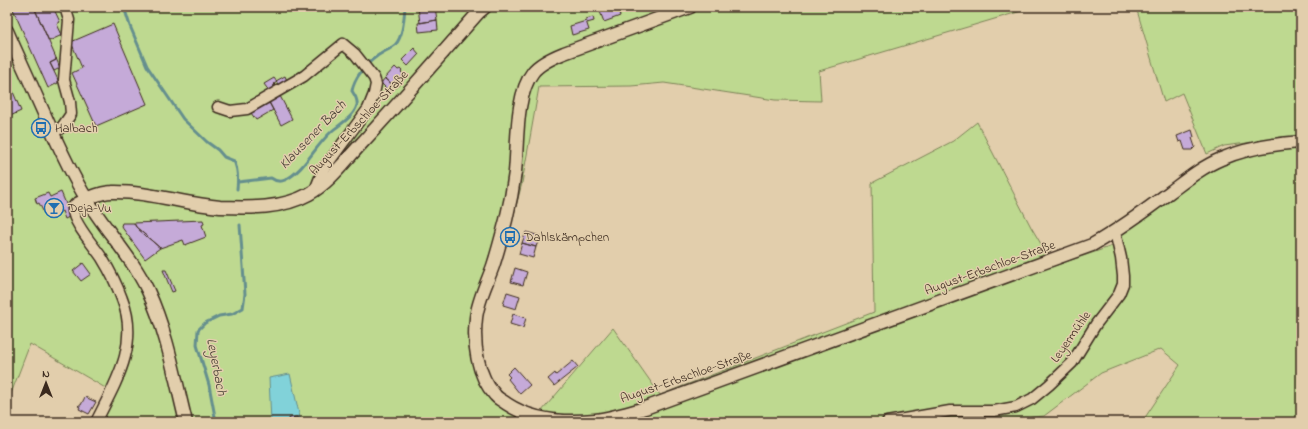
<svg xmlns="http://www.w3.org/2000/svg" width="1308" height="429" viewBox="0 0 1308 429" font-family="'Indie Flower',sans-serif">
  <rect width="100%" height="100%" fill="#e2ceac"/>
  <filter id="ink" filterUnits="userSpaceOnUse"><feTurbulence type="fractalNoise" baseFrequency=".025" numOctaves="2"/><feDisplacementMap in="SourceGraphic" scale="8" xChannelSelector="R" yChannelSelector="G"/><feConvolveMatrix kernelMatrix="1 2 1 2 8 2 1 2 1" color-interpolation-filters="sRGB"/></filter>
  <g filter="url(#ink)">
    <path fill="#bed990" stroke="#7c8257" d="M7,7H1035L819,71L821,101L775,100L664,83L631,86L539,87L522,183L509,234L487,295L482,313L480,333L482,350L487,369L493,383L504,394L521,406L541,412L613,328L660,395L874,312L872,183L953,141L977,122L1031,227L1054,266L1121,243L1120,236C1160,207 1198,170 1246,156C1264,151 1283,149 1301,147V422H1142L1180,365L1161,349L1101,373L1044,416L1005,420V422H101L114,393L30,344L7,404Z
      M1136,7H1301V136L1224,146L1207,154L1182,93L1164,102Z"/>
    <path fill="#81d2d9" stroke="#658f8e" d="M290,374L301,422H271L269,378Z"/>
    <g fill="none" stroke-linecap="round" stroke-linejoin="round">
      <path stroke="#658f8e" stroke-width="3" d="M124,7L130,26L147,66L183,119L207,142L218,150L224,157L234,161C238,169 238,180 237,189
        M238,182L271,178C275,181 279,183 285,180C305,170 315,146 332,131C340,124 354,117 357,105C358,99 355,96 352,91C354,78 366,64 376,57C382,52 389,50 395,45C403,37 404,18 405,7
        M216,422L209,385L197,345L198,330L205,323L219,316L232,314L243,308L245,294L240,225"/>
    </g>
    <path fill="#c5aad8" stroke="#3b2a1e" d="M12,7H34L56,58V60L50,63L58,80V83L48,88Z
      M34,7H53L60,22L57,24L62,35L49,41Z
      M418,7H435L437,20L420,23Z
      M604,7H610V8L617,7L620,16L604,22L599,9Z
      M593,17L594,21L587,23L586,19Z
      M437,20L438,30L419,32L418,23Z
      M586,21L589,30L572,35L570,26Z
      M113,24L147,104L96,126L72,73L82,68L71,42Z
      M414,48L419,54L408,66L402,60Z
      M56,58L60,68L54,71L50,63L56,60Z
      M395,67L398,70L400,69L402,71L401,72L406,77L396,88L385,78Z
      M285,76L288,83L280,88L276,81Z
      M274,78L277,82L274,84L275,85L273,86L274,88L269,91L264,84Z
      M385,78L392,84L388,90L381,83Z
      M11,87L21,111L8,117L7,89Z
      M279,94L292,119L281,125L268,100Z
      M268,101L273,110L256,120L251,113Z
      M1192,130L1194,137L1192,138L1195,147L1192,150H1185L1182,141L1179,142L1177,136Z
      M61,192L71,216L65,219L62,211L50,216L48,212L44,213L39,203L37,204L35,198L48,193L50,197Z
      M203,220L204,224L202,225L206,237L185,245L183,240L160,248L136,227L134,223Z
      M122,223H134L136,227L160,248L145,259L121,226Z
      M526,232L540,236L536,247L522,243Z
      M522,243L536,247L533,258L519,254Z
      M83,263L91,274L81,281L73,271Z
      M515,268L527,272L523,285L511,282Z
      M163,270H166L175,291L172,292Z
      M507,292L520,296L516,309L503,305Z
      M513,314L526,318L523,328L510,324Z
      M573,361L578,367L554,386L548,379L555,373L556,375Z
      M514,367L530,385L520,394L508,379L510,377L507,374Z
      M85,397L96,402L89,414L79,409L80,407L78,406L79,405H81Z
      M297,417L298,422H290L289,418Z"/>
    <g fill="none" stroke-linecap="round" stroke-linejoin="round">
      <defs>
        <path id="minor" d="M218,107L230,111L247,109L304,76L343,44L355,54L374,78L376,84L374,94L368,109L323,170L315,190
          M53,133L62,127L71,114L70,102L64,80L69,20L65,7
          M86,199C81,201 73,203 73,209C72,222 95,247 102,258C110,271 117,285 122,299C140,344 116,382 96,422
          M887,422L950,411H994L1016,407L1032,399L1049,385L1072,363L1096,324L1119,294L1123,284V276L1121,258L1115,232"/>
        <path id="major" d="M690,7L564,53C554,57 540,63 533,72C515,95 518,143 515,172C513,188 510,204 506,220C502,235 498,251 493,266C487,283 478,300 476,318C473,343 477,376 495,395C498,399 503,401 507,404C533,421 565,423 595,420C612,418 628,413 645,408L1092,245C1120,229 1145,211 1170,192C1186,180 1202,167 1221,159C1246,148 1274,144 1301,142
          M7,31C17,54 28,77 38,100C53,133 67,167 86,198C105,230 132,257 148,291C167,332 175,378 186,422
          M86,199C94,196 103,192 112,192C147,191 184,204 220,207C250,208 282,209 309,194C329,183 345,161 361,144C401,101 439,57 478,13L485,7"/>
      </defs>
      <use href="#minor" stroke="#3b2a1e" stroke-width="13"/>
      <use href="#major" stroke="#3b2a1e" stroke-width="15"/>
      <use href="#minor" stroke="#e2ceac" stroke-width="10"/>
      <use href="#major" stroke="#e2ceac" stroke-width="12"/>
    </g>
  </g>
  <defs>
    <symbol id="bus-ring" viewBox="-11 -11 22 22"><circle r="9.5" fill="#e2ceac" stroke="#1f6fb2" stroke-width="1.5"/><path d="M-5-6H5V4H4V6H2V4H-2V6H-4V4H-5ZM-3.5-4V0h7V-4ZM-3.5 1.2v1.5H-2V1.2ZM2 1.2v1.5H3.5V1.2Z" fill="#1f6fb2"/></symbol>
    <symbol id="bar-ring" viewBox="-11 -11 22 22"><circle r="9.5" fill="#e2ceac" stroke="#1f6fb2" stroke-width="1.5"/><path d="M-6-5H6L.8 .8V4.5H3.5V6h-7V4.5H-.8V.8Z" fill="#1f6fb2"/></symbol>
  </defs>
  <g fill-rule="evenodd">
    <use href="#bus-ring" x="30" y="117" width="22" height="22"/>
    <use href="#bar-ring" x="43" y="197" width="22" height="22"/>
    <use href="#bus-ring" x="499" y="226" width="22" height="22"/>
  </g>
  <g text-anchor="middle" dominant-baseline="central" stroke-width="3" stroke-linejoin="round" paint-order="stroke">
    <g font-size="13" fill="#3b2a1e" stroke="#e2ceac">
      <text transform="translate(359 123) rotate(-47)">August-Erbschloe-Straße</text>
      <text transform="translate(990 268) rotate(-20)">August-Erbschloe-Straße</text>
      <text transform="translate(1071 337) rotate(-55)">Leyermühle</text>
      <text transform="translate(686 377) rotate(-19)">August-Erbschloe-Straße</text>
    </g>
    <g font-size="13" fill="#3b2a1e" stroke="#e2ceac" text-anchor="start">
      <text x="55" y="128">Halbach</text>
      <text x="68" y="208">Deja-Vu</text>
      <text x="524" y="237">Dahlskämpchen</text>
    </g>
    <g font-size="14" font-style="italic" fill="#423b31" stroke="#e2ceac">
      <text transform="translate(313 135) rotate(-46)">Klausener Bach</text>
      <text transform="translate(216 367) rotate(79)">Leyerbach</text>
    </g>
  </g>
  <rect width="1308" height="429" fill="none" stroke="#e2ceac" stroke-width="24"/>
  <rect x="12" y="12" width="1284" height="405" fill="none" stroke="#3b2a1e" stroke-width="1.5" filter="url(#ink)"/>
  <g transform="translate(46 383)" stroke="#e2ceac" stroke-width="3" paint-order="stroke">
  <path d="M0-3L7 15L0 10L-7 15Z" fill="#3b2a1e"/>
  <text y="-6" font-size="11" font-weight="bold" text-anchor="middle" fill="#3b2a1e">N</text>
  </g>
</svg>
